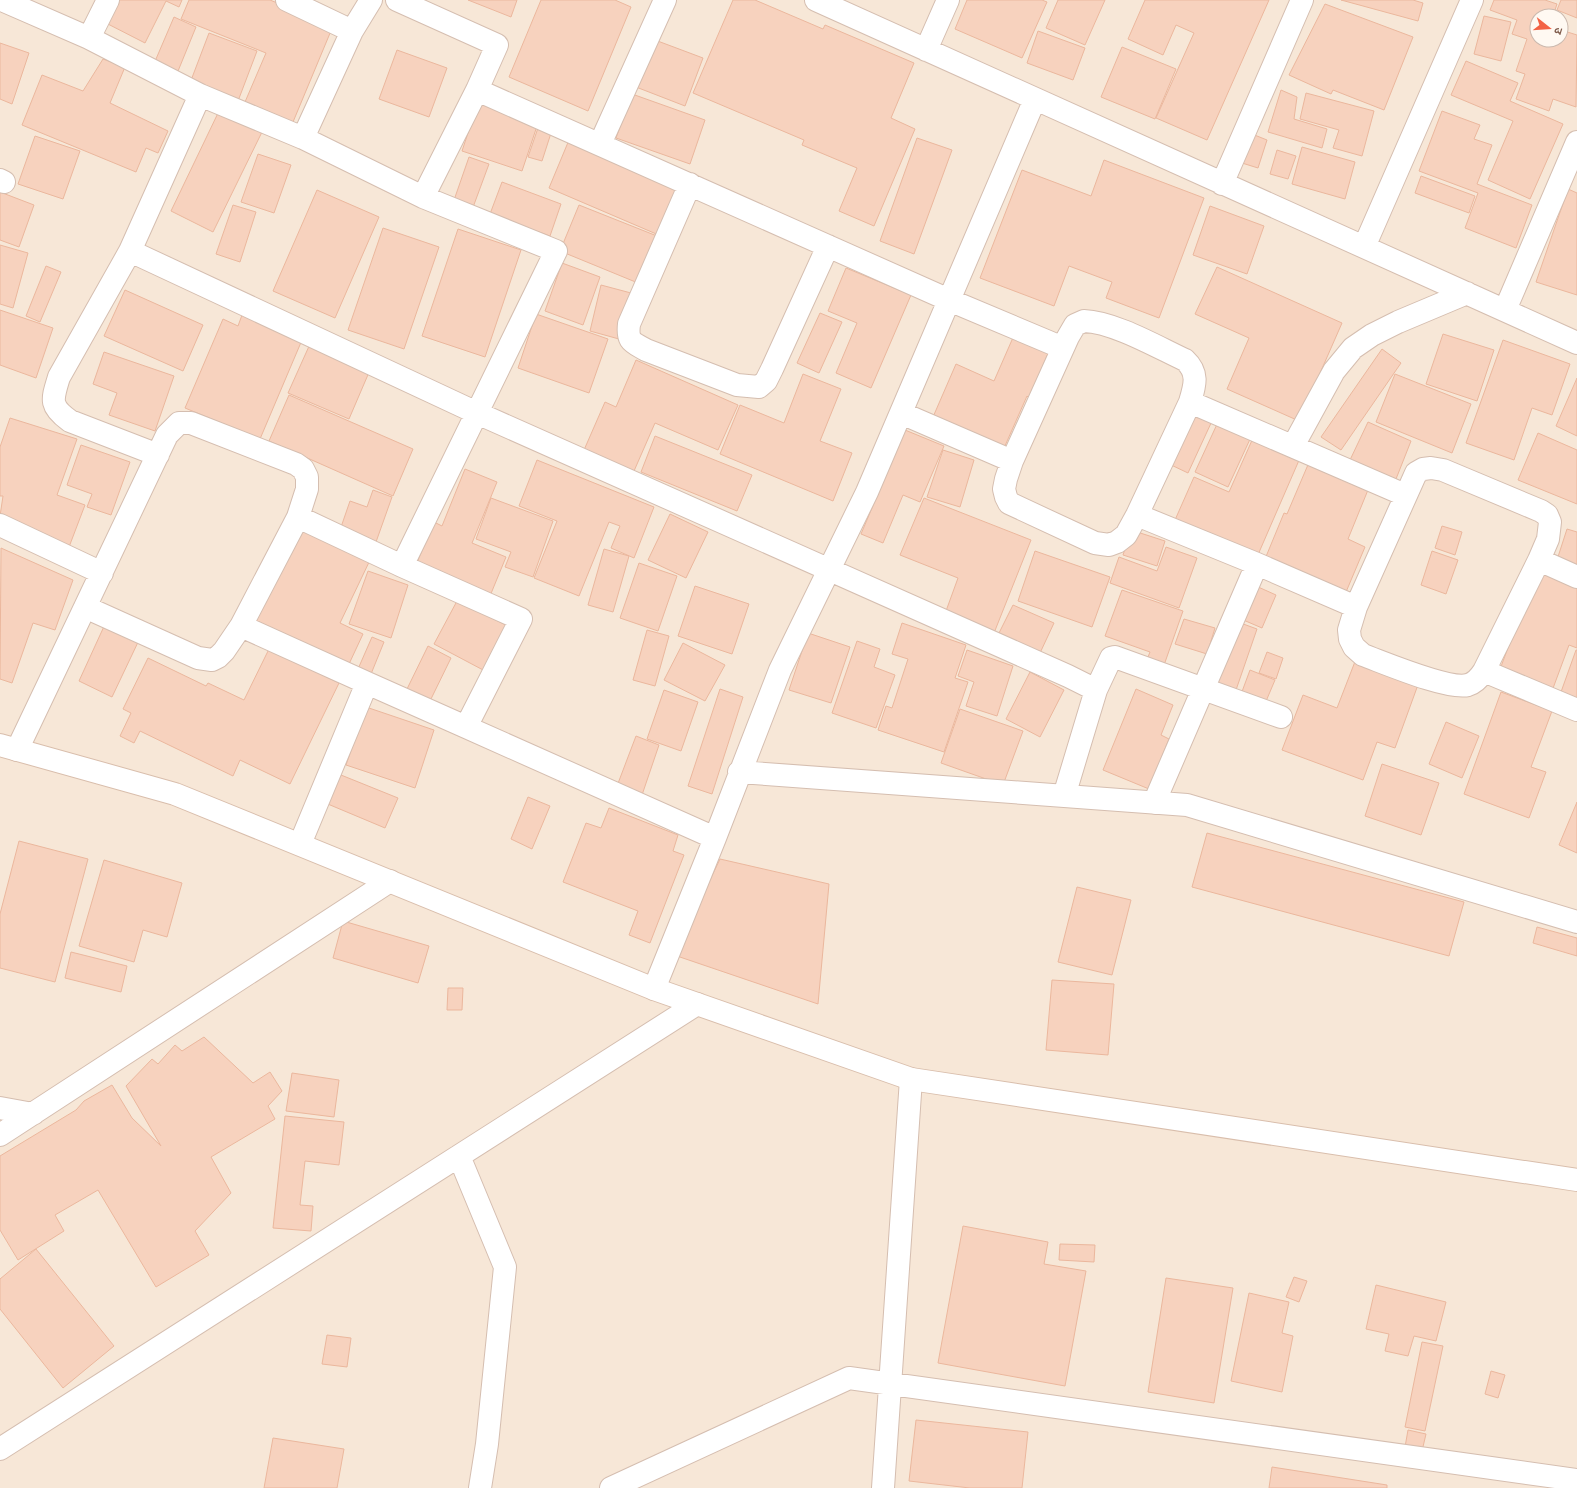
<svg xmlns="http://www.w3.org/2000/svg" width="1577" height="1488" viewBox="0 0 1577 1488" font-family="Inter,'Noto Sans Devanagari',sans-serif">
  <rect width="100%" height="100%" fill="#fef5ea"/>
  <path fill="#f7e7d7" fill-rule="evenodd" d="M0,0H1577V1488H0ZM1537,16H1561V40H1537Z"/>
  <path fill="#f7d2be" stroke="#ebb79d" d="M117,0H182L179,7L166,1L145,43L104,22Z
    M189,0H270L333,26L293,122L245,102L266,53L181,19Z
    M468,0H517L511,17Z
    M541,0H615L631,7L588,111L509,77Z
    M733,0H755L823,29L825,25L914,63L891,118L915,129L874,226L839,211L857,168L802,145L804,140L693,93Z
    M967,0H1042L1047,2L1022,58L955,29Z
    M1058,0H1105L1085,45L1046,28Z
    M1145,0H1269L1207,140L1156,118L1194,33L1176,25L1163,55L1128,39Z
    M1341,0H1413L1423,3L1418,21Z
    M1494,0H1545L1557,4L1553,16H1537V40H1561V30L1577,35L1576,107L1553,99L1549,111L1516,99L1525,74L1516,71L1527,39L1512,34L1517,20L1490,10Z
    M1561,0H1577V18L1557,10Z
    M1325,4L1413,37L1384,110L1333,90L1331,94L1289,75Z
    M1484,16L1511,22L1501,61L1474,54Z
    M174,17L196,27L176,76L153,66Z
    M1038,31L1085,48L1073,80L1027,63Z
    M209,33L257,51L238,101L190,83Z
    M655,40L703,58L685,106L636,87Z
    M0,43L29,53L12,104L0,99Z
    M1122,47L1176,69L1155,119L1101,97Z
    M397,50L447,68L429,117L379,99Z
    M103,59L125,67L110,103L168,131L158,153L146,148L136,172L22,125L42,75L83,91Z
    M1466,61L1518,83L1510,101L1563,124L1530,199L1488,180L1513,121L1451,95Z
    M1281,90L1297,97L1294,119L1327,129L1322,148L1268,132Z
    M1306,93L1374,111L1362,156L1333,148L1339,130L1300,119Z
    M632,94L705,120L690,164L616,138Z
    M479,100L539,120L522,171L462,151Z
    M219,111L262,132L213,232L171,211Z
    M1442,111L1480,125L1474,139L1492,145L1477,184L1532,205L1516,248L1465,228L1478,193L1419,171Z
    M539,125L552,130L542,161L528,157Z
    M1252,134L1267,140L1258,168L1242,163Z
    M35,136L80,151L63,199L18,184Z
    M917,138L952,150L914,254L880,241Z
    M569,140L682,187L661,236L549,188Z
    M1302,147L1355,162L1345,199L1292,184Z
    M1277,150L1296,156L1288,179L1270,174Z
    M258,154L291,165L274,213L241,202Z
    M469,157L489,164L472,210L453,203Z
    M1104,160L1204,198L1159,318L1106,298L1112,282L1069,266L1054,306L980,278L1022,170L1091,196Z
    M1421,176L1475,196L1469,213L1415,193Z
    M502,182L561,204L550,236L490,214Z
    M1568,189L1577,193V295L1536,282Z
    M317,190L379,217L335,318L273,291Z
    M0,192L34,205L19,247L0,240Z
    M233,205L256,212L240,262L216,254Z
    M579,205L657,236L638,283L560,251Z
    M1210,206L1264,226L1247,274L1193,255Z
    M383,228L439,247L404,349L348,330Z
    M458,229L521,250L485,357L422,336Z
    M0,245L28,253L13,308L0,304Z
    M562,263L600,277L583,325L545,311Z
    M46,266L61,272L40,322L26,316Z
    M1217,267L1342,323L1299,421L1227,389L1249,338L1195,314Z
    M846,268L911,295L871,388L836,373L857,323L828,311Z
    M601,285L631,293L619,339L590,331Z
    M125,290L203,325L183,371L104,336Z
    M0,310L53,328L36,378L0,365Z
    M820,313L842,322L819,373L797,363Z
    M536,314L608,339L589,393L518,368Z
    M242,315L302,340L260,439L185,408L223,319L238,326Z
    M1015,333L1050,349L1029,398L1027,396L1004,448L933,417L956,364L994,381Z
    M1443,334L1494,350L1477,401L1426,384Z
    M1503,340L1570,364L1552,415L1532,408L1514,460L1466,443Z
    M310,344L370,370L349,419L288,393Z
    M1382,349L1401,363L1341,450L1321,437Z
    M104,352L174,376L155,431L109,415L117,393L93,384Z
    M636,360L738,405L718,450L655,423L634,471L584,450L605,402L616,407Z
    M803,374L841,389L820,441L852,453L833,501L720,454L740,405L784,423Z
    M1395,374L1471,404L1452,453L1376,422Z
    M1577,378V436L1556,426Z
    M289,395L413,449L393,496L269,441Z
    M1191,412L1212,421L1188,473L1167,463Z
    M10,418L77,439L57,495L85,505L69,547L0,516L3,496H0V447Z
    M1218,422L1251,437L1228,487L1195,472Z
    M1368,422L1411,441L1396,479L1350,460Z
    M905,430L944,446L920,502L903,495L883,543L861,534Z
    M1538,433L1577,450V504L1518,480Z
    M655,436L752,475L737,511L641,472Z
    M1253,438L1300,458L1257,557L1175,520L1194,477L1229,492Z
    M81,445L130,462L111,515L87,507L92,494L67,485Z
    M943,450L974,460L960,507L927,497Z
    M537,460L654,507L634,558L611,548L620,526L609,522L579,596L534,578L557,521L519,506Z
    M1310,460L1370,485L1348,539L1365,547L1346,592L1265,559L1284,513L1287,514Z
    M465,469L497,482L472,543L506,557L490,596L416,565L434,522L442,526Z
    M373,490L392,497L376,542L340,530L350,501L367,507Z
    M491,498L553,521L533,577L505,567L511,552L476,539Z
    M924,498L1031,540L994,633L946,611L958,578L900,555Z
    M670,514L708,532L686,578L648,560Z
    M300,525L371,558L340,623L363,634L349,664L255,620Z
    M1442,526L1462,532L1455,555L1435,548Z
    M1567,529L1577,532V569L1556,563Z
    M1131,530L1165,541L1157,566L1123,555Z
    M1166,547L1197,558L1179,608L1110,583L1119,557L1157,571Z
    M1,548L73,580L55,630L33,623L12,683L0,679Z
    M604,549L629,556L613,612L588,605Z
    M1035,551L1110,577L1092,627L1018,601Z
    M1432,551L1458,560L1446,594L1421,585Z
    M639,563L677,576L658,631L620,618Z
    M368,571L408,585L391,638L349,624Z
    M1539,572L1577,586V648L1569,645L1552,691L1499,672L1519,618Z
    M695,586L749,604L732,654L678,636Z
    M1256,586L1276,595L1262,628L1241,619Z
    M1122,590L1183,611L1163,668L1146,662L1150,652L1105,636Z
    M457,601L508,626L485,671L434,644Z
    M1013,605L1054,623L1040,653L999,633Z
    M1184,619L1215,628L1207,654L1175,644Z
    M1235,621L1257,629L1236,690L1214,683Z
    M106,622L140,638L112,697L79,681Z
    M902,623L966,645L955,678L968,682L944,752L878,730L886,706L892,708L908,659L892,654Z
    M647,630L669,636L655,686L633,680Z
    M808,633L850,647L831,703L789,690Z
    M372,637L384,642L371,674L358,669Z
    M857,641L880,649L874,667L895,675L876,728L832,713Z
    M683,643L725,665L705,701L664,680Z
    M428,646L451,658L430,701L407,689Z
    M269,649L339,683L290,784L240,760L233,776L140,731L134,743L120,736L131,713L123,709L148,658L206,686L208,683L244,700Z
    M967,650L1013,666L997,716L966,706L974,682L958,676Z
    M1576,650H1577V698L1561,692Z
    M1267,652L1283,658L1276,679L1259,673Z
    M1356,659L1419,682L1395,748L1377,742L1363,780L1282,750L1303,695L1337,708Z
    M1250,670L1275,680L1264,706L1240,697Z
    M1030,672L1064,690L1040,737L1006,719Z
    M720,689L743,697L712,794L688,786Z
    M1136,689L1173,705L1161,735L1169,739L1149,789L1103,770Z
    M664,690L698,702L681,751L647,739Z
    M1501,692L1552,711L1531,767L1546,772L1529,818L1464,794Z
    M366,707L434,730L415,788L346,765Z
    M960,709L1023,731L1003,785L941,763Z
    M1446,722L1479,736L1462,778L1429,764Z
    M636,736L659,745L642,795L617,786Z
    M1382,764L1439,783L1421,835L1365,816Z
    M336,773L398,798L385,828L323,802Z
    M528,797L550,806L532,849L511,839Z
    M1577,802V853L1559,845Z
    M609,808L678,835L673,851L684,855L650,943L629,935L638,911L563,882L586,823L601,828Z
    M1207,833L1464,902L1449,956L1192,887Z
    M19,841L88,859L55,982L0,968V914Z
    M720,859L829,884L818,1004L674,955Z
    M104,860L182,883L167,937L143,930L134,962L79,946Z
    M1077,887L1131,900L1112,975L1058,962Z
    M343,921L429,946L418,983L333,958Z
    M1537,927L1577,938V956L1533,943Z
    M71,952L127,966L121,992L65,978Z
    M1052,980L1114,984L1108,1055L1046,1050Z
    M448,988H463L462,1010H447Z
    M204,1037L253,1083L270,1072L282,1091L268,1106L275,1119L211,1157L231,1193L195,1231L209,1255L156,1287L98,1190L55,1215L64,1231L18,1260L0,1230V1156L76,1110L84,1101L112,1085L132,1118L161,1146L126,1086L152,1059L158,1064L175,1045L182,1051Z
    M292,1073L339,1080L334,1117L286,1111Z
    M285,1116L344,1122L339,1165L305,1161L300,1205L313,1206L311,1231L273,1228Z
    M963,1226L1048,1242L1044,1264L1086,1271L1065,1386L938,1363Z
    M1060,1244L1095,1245L1094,1262L1059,1260Z
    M36,1249L114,1346L63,1388L0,1309V1279Z
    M1294,1277L1307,1281L1299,1302L1286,1297Z
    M1166,1278L1233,1288L1214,1403L1148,1392Z
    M1376,1285L1446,1302L1436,1341L1414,1336L1408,1356L1385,1351L1389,1334L1366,1329Z
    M1249,1293L1289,1302L1282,1333L1293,1336L1282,1392L1231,1381Z
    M327,1335L351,1338L347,1367L322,1364Z
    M1422,1342L1443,1346L1425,1431L1405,1427Z
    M1491,1371L1505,1375L1498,1398L1485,1394Z
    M916,1420L1028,1432L1022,1488H970L909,1481Z
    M1408,1430L1426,1434L1422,1451L1405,1447Z
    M273,1438L344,1449L337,1488H264Z
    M1272,1467L1387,1485V1488H1269Z"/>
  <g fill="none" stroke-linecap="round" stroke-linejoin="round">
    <defs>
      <path id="street" d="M2,0L89,38L108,0
        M287,0L352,31
        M397,0L497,45L477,90L423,197
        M816,0L1577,343
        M89,38L200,95L130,251L59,377C52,400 49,406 70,421L158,455
        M926,50L948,0
        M477,90L949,300L1063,348
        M200,95L303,138L423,197L556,251L402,566
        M303,138L352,31L371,0
        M600,144L665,0
        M0,180L4,182
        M690,184L629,324C627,342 632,342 646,350L737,385L759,387L766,381L772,369L828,246
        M1222,184L1302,0
        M1364,247L1472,0
        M130,251L477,413L1068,676L1096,690
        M1505,310L1577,142
        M1084,321C1114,322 1157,347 1185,360C1199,373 1195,385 1190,402L1137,515L1126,535L1117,542L1109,545L1095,543L1009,503L1006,497L1004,489L1006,479L1012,461L1068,337L1075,325Z
        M1190,402L1405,495
        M901,413L1012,461
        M1293,446L1334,371L1353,348L1372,335L1398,322L1467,293
        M1431,468L1443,470L1541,511L1547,515L1550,522L1548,539L1539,560L1484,671C1480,677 1475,683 1468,685C1448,690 1385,663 1363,655L1354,647L1350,639L1349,630L1356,607L1412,482L1416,473L1423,469Z
        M1137,515L1257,564L1356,607
        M298,517L402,566L521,619L466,727L715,838
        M0,525L102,573
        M1539,560L1577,577
        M241,626L367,683L466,727
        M1484,671L1577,710
        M17,750L167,435L179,423H191L296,464L303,469L307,477V489L298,517L241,626L224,651L218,657L212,660L198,658L85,607
        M739,772L1187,805L1577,922
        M1064,796L1096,690L1111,658L1115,657L1281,717
        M1154,803L1257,564
        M300,844L367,683
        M654,989L715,838L780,670L867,492L1035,99
        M0,1108L33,1114
        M0,1135L390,881
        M459,1156L505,1267L487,1444L480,1488
        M0,1449L697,1004
        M611,1488L849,1378L1577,1480
        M883,1488L911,1079"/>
      <path id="secondary" d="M0,745L175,794L654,989L911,1079L1577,1180"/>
    </defs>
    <use href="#street" stroke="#d5beb0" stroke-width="24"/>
    <use href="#secondary" stroke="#d9beac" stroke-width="24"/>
    <use href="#street" stroke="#fff" stroke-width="22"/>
    <use href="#secondary" stroke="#fff" stroke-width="22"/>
  </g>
  <g transform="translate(1549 28) rotate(107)"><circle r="19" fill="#fff9f2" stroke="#cbb9ae"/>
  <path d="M0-3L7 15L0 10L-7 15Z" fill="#f36244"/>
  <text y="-6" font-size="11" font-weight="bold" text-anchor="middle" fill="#7d5949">उ</text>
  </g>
</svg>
